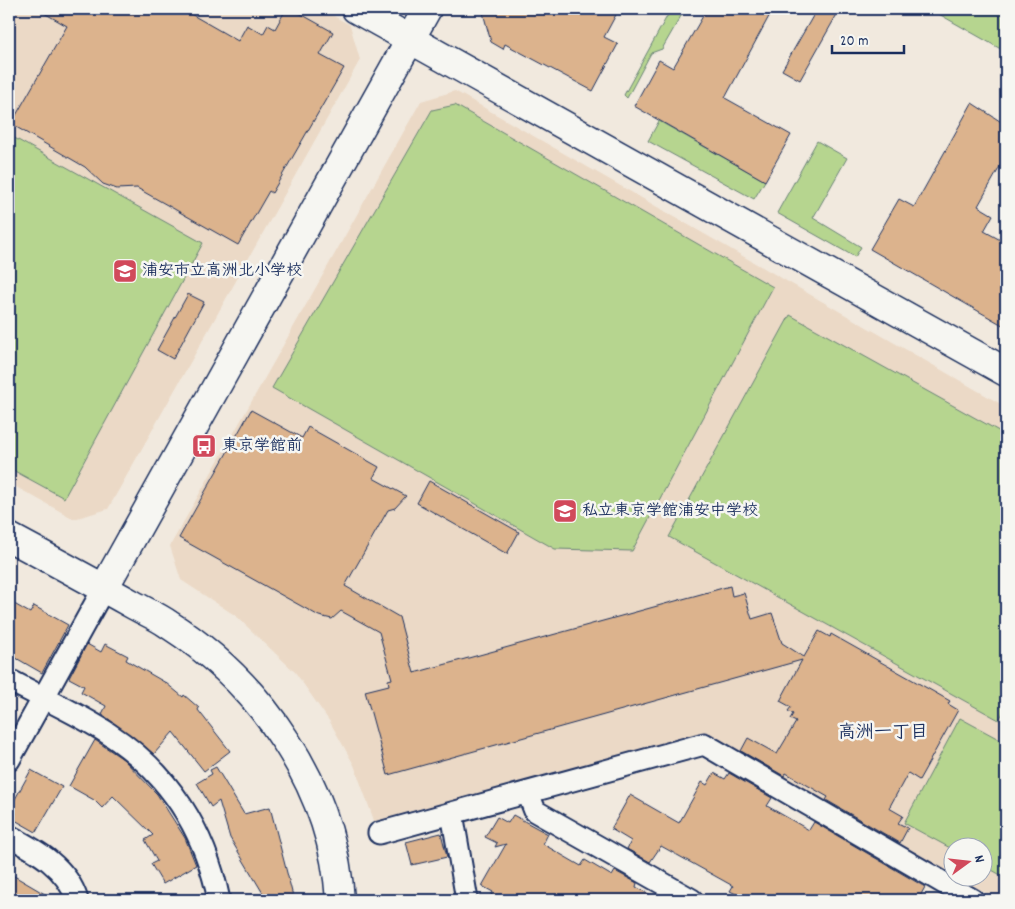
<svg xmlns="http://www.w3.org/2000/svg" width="1015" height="909" viewBox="0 0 1015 909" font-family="Dekko,'Klee One',sans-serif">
  <rect width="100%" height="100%" fill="#f1e9de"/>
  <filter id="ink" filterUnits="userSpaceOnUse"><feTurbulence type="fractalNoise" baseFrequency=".02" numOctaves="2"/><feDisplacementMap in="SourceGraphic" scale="10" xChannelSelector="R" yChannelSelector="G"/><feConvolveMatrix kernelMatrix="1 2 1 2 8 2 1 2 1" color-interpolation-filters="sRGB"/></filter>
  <g filter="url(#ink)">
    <path fill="#ebd9c6" d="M9,9H321L350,25L360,60L108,509L74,519L9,483Z
      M455,91L1006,407V900H999L957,877L982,876V846H952V874L702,733L376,826L354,765L330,722L295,672L236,616L181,580L170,546L421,101Z"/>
    <path fill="#b6d58f" stroke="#688276" d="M671,9H685L662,49L651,53L627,98L624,95Z
      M930,9H1006V52Z
      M455,105L773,287L632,551L555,549L272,388L432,110Z
      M659,121L765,181L754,199L648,141Z
      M9,135L203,243L64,498L9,468Z
      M817,141L847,158L813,218L861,247L855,257L777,213Z
      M790,315L1006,435V707L999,720L669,537Z
      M960,718L1006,743V878L983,865L982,846H952V849L904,823Z"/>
    <path fill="#dcb38d" stroke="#1b2f5e" d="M37,9H182L238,41L247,25L263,34L268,25L275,29L286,9H292L333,32L320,55L344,68L272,193L269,191L238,245L137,188L117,189L103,184L85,167L11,124L67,26Z
      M482,9H619L604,37L618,44L593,91L505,44L503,49L491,42Z
      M707,9H773L725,98L791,135L765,181L634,106L659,60L673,68Z
      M817,9H840L800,80L782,70Z
      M972,103L1006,125V156L978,206L993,215L984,231L1006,243V327L870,249L899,199L914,207Z
      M188,294L204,302L173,359L157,350Z
      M251,410L302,438L308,427L379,467L373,478L406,496L395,508L388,510L345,586L399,617L414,673L730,586L732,596L744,593L752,619L772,613L782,643L804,657L819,631L830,637L831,634L950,701L948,704L958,710L919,780L908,773L889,808L903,816L898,823L908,828L900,843L826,800L828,797L786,773L784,776L741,751L748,738L777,754L796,722L790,719L793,714L788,711L791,707L780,701L802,660L388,775L365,691L389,685L388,680L392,679L379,632L341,611L332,619L319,616L179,538Z
      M429,481L519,532L507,554L417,503Z
      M9,601L30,613L34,606L68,625L42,673L9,654Z
      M87,644L101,652L105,644L128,656L126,660L166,683L183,697L184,695L199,708L198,710L230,751L204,771L173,732L154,754L102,714L106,706L81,692L84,686L69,678Z
      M95,740L123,759L157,794L185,838L196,865L163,884L151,864L157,861L145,840L153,835L113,796L102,808L94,800L69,786Z
      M216,767L244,814L270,807L294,900H267L230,838L219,801L211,807L197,783L212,774L210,770Z
      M31,770L62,787L36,832L13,819L16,813L9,810Z
      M714,773L725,779L729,773L772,798L767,806L809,830L814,822L925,887L918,900H748L730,891L733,886L661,846L650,862L627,849L631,841L611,829L630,795L679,823L702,782L707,785Z
      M513,815L548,834L543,844L581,866L585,860L612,876L615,871L637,883L636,887L660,900H488L493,892L482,886L506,844L495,847L497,843L485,837L497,817L508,823Z
      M441,833L447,857L412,865L406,842Z
      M9,873L55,900H9Z"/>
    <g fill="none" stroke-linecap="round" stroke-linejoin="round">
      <defs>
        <path id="minor" d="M9,680C42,698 78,713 109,734C169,773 205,831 219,900
          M9,760L104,588
          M528,793L535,811L692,900
          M452,813L467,900
          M379,833L704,744L973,900
          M9,836C37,851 67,867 77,900"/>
        <path id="tertiary" d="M356,9L1006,372
          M9,537C50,559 91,581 132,604C144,611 157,616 168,624C262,684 333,787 340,900
          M104,588L427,9"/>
      </defs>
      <use href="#minor" stroke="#1b2f5e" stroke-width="25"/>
      <use href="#tertiary" stroke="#1b2f5e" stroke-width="31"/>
      <use href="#minor" stroke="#f6f6f2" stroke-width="21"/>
      <use href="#tertiary" stroke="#f6f6f2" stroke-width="28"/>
    </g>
  </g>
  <defs>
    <symbol id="school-square" viewBox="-11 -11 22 22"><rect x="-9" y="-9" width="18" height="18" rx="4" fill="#d1495b" stroke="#f6f6f2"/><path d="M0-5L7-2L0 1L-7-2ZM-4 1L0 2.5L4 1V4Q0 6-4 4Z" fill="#fff"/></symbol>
    <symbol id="bus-square" viewBox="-11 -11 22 22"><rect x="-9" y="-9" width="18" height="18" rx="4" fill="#d1495b" stroke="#f6f6f2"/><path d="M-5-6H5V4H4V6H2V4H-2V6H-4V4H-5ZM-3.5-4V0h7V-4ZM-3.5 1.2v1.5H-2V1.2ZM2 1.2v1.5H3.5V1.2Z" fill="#fff"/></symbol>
  </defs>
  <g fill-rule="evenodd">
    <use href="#school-square" x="111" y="257" width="28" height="28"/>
    <use href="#bus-square" x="190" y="432" width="28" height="28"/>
    <use href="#school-square" x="551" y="497" width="28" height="28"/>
  </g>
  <g text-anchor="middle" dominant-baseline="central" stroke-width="5" stroke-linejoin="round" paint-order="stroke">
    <g font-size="16" font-weight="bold" fill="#1b2f5e" stroke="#f6f6f2" text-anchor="start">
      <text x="142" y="271">浦安市立高洲北小学校</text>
      <text x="222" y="446">東京学館前</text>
      <text x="582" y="511">私立東京学館浦安中学校</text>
    </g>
    <g font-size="18" font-weight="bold" fill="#1b2f5e" stroke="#f6f6f2">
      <text x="883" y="733">高洲一丁目</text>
    </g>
  </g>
  <rect width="1015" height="909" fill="none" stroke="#f6f6f2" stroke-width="30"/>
  <rect x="15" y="15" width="985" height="879" fill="none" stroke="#1b2f5e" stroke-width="2" filter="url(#ink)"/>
  <g transform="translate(968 862) rotate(75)"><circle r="24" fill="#f6f6f2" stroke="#9ea6b7"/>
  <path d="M0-4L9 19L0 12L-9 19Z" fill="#d1495b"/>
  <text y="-8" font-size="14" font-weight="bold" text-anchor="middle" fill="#1b2f5e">N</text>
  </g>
  <path d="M832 45v8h72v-8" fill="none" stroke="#1b2f5e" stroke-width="2.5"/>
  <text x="840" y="45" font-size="15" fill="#1b2f5e" stroke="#f6f6f2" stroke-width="4" paint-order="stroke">20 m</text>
</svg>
